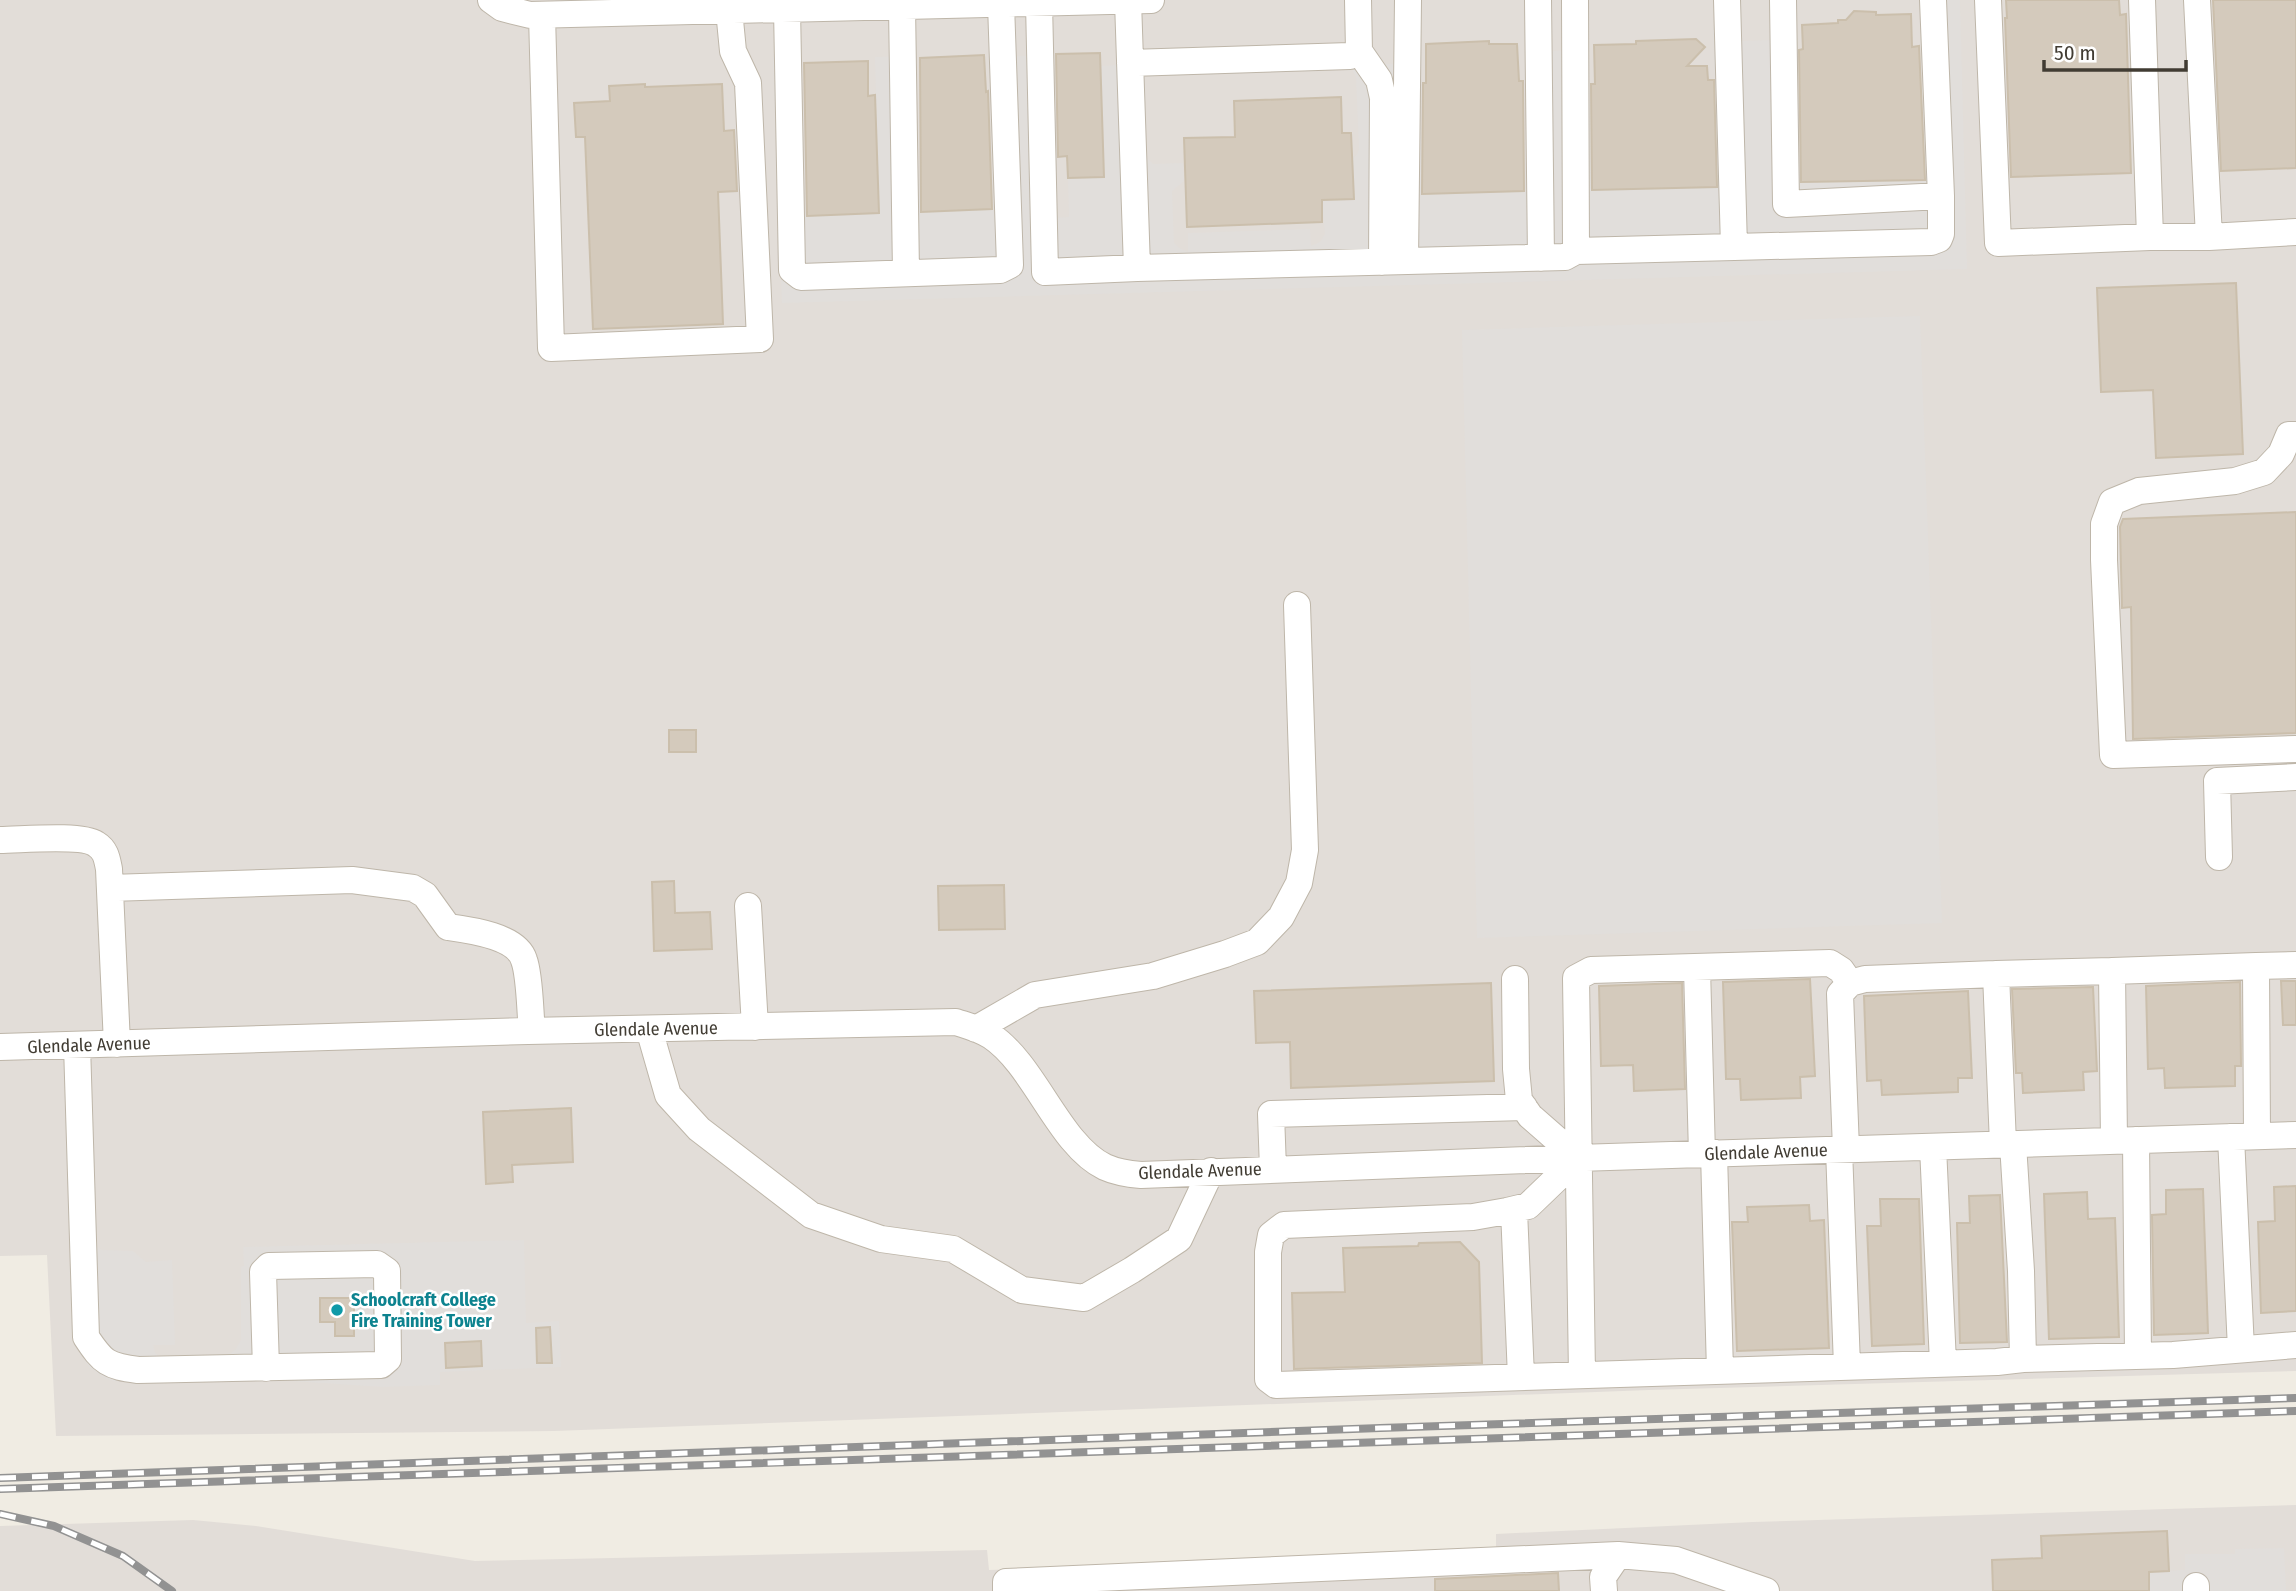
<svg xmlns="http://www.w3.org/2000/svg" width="2296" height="1591" viewBox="0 0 2296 1591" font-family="'Fira Sans Condensed',sans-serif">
  <rect width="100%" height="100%" fill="#f0ece3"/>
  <path fill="#e2ddd8" d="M0,0H2296V1371L1649,1390L554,1431L56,1436L47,1255L0,1256Z
    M2296,1505V1591H0V1526L193,1520L256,1526L475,1561L987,1550L989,1570L1496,1552V1534L1753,1522Z"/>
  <path fill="#e1dedb" d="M1920,0H1960L1967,269L782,303L773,57H797L801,216L879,213L875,57L915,56L920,212L997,209L993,57L1048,55L1054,218L1069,217L1068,178L1104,176L1101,66L1140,64L1145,156L1153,164L1183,163L1184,181L1172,191L1174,243L1179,248L1188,252V233L1310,229L1311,246L1320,242L1325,234L1322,200L1354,198L1352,159L1357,155L1359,149L1356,77L1352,69L1381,64H1395L1419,84L1423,194L1529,191L1526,52L1552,51L1588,50L1591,190L1720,187L1713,30L1740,28L1741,41L1771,40L1798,182L1927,180Z
    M1920,316L1942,923L1477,938L1462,330Z
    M94,1240L97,1247L102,1250L133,1251L146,1262L172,1260L175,1345H153L155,1353L161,1358L228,1355L236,1349L241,1340V1267L244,1266L243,1247L524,1240L526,1323L559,1321L561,1367L440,1372V1385L383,1387L245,1378L114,1381L105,1378L89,1367L74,1339Z
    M2284,1548L2286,1591H2149V1572L2185,1570V1554H2235V1549Z"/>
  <path fill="#d4cabc" stroke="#cbbfac" stroke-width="2" d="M2006,0H2119L2120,15L2126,14L2131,173L2011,177L2005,18H2007Z
    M2213,0H2296V168L2221,171Z
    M1854,11L1876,12V15L1911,14L1912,47L1919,46L1925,180L1801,182L1799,50L1803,49L1802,25L1838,23V20H1846Z
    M1696,39L1705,47L1687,66H1707L1708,80H1714L1717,187L1592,190L1591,84H1595L1594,45L1636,44V41Z
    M1489,41V44H1517L1519,81H1523L1524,191L1422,194L1423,83H1426V44Z
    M1100,53L1104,177L1068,178L1067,156L1058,157L1056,54Z
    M984,55L986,92L988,91L992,209L921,212L920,58Z
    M868,61V96L875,95L879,213L807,216L804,63Z
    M645,84V87L722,84L724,131L734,130L737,191L718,192L723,324L593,329L585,137H576L574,103L610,101L609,86Z
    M1341,97L1342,133H1351L1354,199L1322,200V222L1187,227L1184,138L1235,137L1234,101Z
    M2236,283L2243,454L2156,458L2153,390L2101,392L2097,288Z
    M2296,512V733L2133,739L2131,607L2122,608L2120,527L2123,519Z
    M669,730H696V752H669Z
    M674,881L675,913L710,912L712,949L654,951L652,882Z
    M1004,885L1005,929L939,930L938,886Z
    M1810,979L1815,1076L1800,1077L1801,1098L1741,1100L1740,1079H1726L1723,982Z
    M2281,981H2296V1025H2283Z
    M2240,982L2241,1066H2235V1086L2165,1088L2164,1068L2148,1069L2146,986Z
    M1491,983L1494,1081L1291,1088L1290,1042L1256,1043L1254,991Z
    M1682,983L1685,1089L1634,1091L1633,1065L1601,1066L1599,986Z
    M2093,987L2097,1071L2083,1072L2084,1090L2023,1093L2022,1073H2016L2012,989Z
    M1968,991L1972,1078H1958V1092L1882,1095L1881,1080L1867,1081L1864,996Z
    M571,1108L573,1162L512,1165L513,1182L486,1184L483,1112Z
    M2296,1186V1311L2261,1313L2258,1222L2275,1221L2274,1187Z
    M2203,1189L2208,1333L2154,1335L2152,1215L2166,1214V1190Z
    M2087,1192L2088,1219L2115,1218L2119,1337L2049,1339L2044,1194Z
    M2000,1195L2007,1342L1960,1343L1957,1223H1970L1969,1196Z
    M1880,1199H1919L1924,1344L1872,1346L1867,1226H1881Z
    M1809,1205L1810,1221L1824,1220L1829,1348L1737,1351L1732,1222H1748L1747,1207Z
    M1460,1242L1479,1262L1482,1363L1294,1369L1292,1293L1345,1292L1343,1248L1418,1246L1419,1243Z
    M320,1298H354V1336H335V1322H320Z
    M550,1327L552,1363H537L536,1328Z
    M481,1341L482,1366L446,1368L445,1343Z
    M2167,1531L2169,1571L2149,1572V1591H1993L1992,1560L2042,1558L2041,1536Z
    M1558,1573L1559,1591H1435V1579Z"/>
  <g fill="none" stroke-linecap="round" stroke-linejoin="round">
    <defs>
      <path id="minor" d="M491,0L502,8L530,15L1151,0
        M1538,0L1541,258
        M1783,0L1786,204L1941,196L1933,0
        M1988,0L1998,243L2150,237L2142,0
        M1039,3L1045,272L1137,268L1128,1
        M902,6L906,273
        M787,9L792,270L801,277L1000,270L1010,265L1001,4
        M542,15L551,348L760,339L748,83L733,51L729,10
        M1359,51L1379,80L1383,98L1382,262
        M1130,63L1350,56L1359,51L1358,0
        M2150,237H2209L2197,0
        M2209,237L2296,232
        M1734,247L1931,242L1939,239L1941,234V196
        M1576,251L1734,247L1727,0
        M1405,261L1408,0
        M1137,268L1565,257L1576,251L1575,0
        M2296,435H2289L2281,454L2264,472L2235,481L2139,491L2112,502L2104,524V560L2113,755L2296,749
        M0,840C21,840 81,834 96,844C106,850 107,859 109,869L117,1044
        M2219,857L2217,781L2296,777
        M110,888L352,880L413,888L425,895L448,927C470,930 517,936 524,960C530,976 530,1013 532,1031
        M748,906L755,1027
        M2256,966L2296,965
        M1697,968L1702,1154
        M2112,971L2256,966L2257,1136
        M1515,979L1516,1069L1519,1100L1530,1116L1578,1158
        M649,1029L668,1095L699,1129L811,1215L881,1239L953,1249L1022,1290L1084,1298L1132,1270L1179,1239L1211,1171
        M976,1029L1035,995L1153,976L1225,954L1257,942L1281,917L1299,883L1305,850L1297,605
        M77,1045L86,1337C103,1363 108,1366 138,1370L381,1365L388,1359L387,1271L377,1264L269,1266L263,1272L266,1368
        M0,1047L528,1031L956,1022C968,1026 980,1029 991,1036C1035,1065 1059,1145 1105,1167C1116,1172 1129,1174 1141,1175L1578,1158L2296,1135
        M2231,1137L2241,1349
        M2136,1140L2138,1356
        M2003,1144L1996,974L2112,971L2114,1141
        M2013,1144L2021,1271L2023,1359
        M1933,1147L1943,1363
        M1839,1149L1847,1366
        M1846,1149L1840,994L1850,983L1865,979L1996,974
        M1714,1153L1720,1371
        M1578,1158L1528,1206L1507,1211L1473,1217L1284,1225L1271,1235L1268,1252V1379L1276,1385L1997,1362L2023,1359L2173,1355L2296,1345
        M1273,1169L1271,1114L1524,1107
        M1514,1210L1521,1377
        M1582,1375L1576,978L1591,970L1830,963L1841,970L1850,983
        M2196,1586V1591
        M1006,1591V1582L1618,1555
        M1604,1591L1603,1577L1618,1555L1676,1560L1766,1591"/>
    </defs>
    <use href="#minor" stroke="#beb6a9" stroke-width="28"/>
    <use href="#minor" stroke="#fff" stroke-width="26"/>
    <defs>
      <path id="rail" d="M0,1478L1380,1428L2296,1398
        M0,1489L2296,1411
        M0,1514L54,1526L123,1556L172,1591"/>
    </defs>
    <use href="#rail" stroke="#929292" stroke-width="8"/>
    <use href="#rail" stroke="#fff" stroke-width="5" stroke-dasharray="16" stroke-linecap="butt"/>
  </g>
  <circle fill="#0f9aa8" stroke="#fff" stroke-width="2.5" cx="337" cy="1310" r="7"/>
  <g text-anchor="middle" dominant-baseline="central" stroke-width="5" stroke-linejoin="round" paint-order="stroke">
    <g font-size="18" fill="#413c33" stroke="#fff">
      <text transform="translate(656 1029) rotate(-1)">Glendale Avenue</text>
      <text transform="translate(89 1045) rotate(-2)">Glendale Avenue</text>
      <text transform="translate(1766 1152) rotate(-2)">Glendale Avenue</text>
      <text transform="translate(1200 1171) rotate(-2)">Glendale Avenue</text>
    </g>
    <g font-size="18" font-weight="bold" fill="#0d838f" stroke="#fff" text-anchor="start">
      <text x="351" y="1300">Schoolcraft College<tspan x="351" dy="21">Fire Training Tower</tspan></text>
    </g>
  </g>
  <path d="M2044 60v10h142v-10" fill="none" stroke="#413c33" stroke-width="3.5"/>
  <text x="2054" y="60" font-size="21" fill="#413c33" stroke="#ffffff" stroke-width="5" paint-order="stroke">50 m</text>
</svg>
